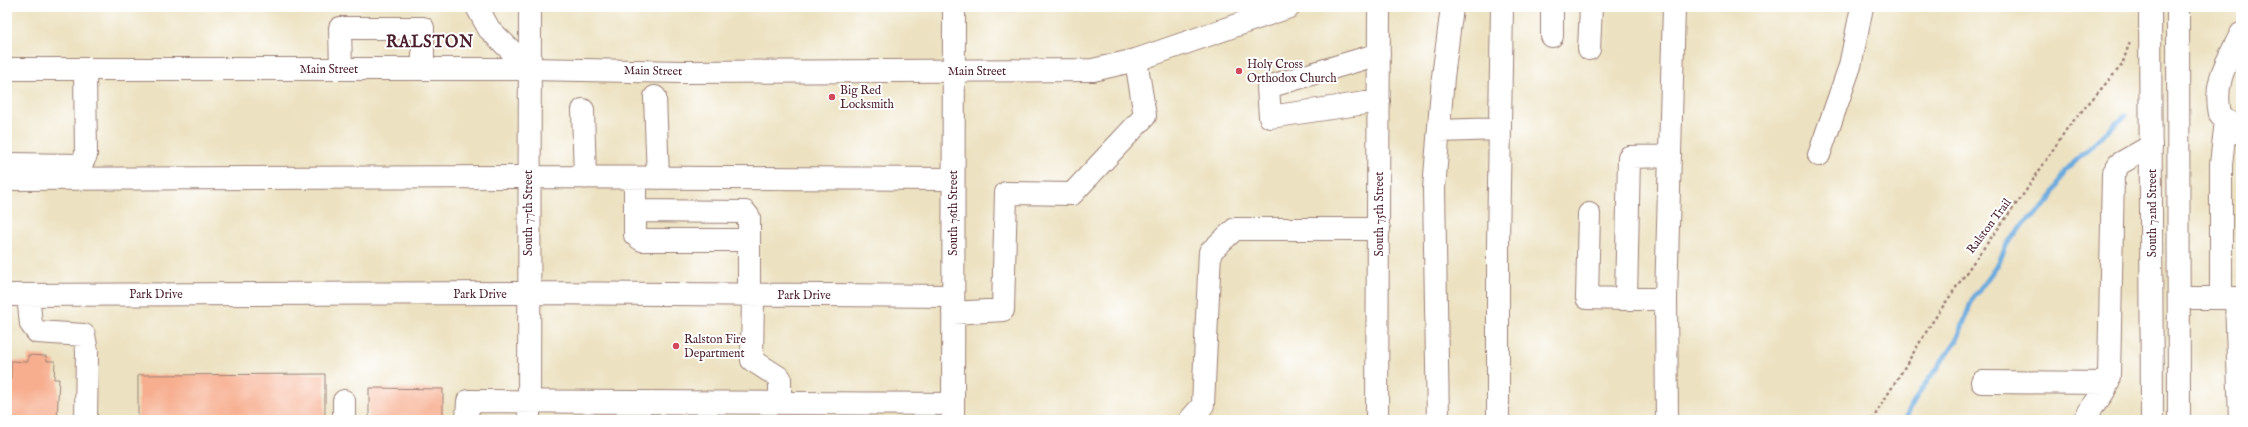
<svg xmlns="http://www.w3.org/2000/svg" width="2248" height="427" viewBox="0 0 2248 427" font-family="'IM FELL English',serif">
  <rect width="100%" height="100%" fill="#fff"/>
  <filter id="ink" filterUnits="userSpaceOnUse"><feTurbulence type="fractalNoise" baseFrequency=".025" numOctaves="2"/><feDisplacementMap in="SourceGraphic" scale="8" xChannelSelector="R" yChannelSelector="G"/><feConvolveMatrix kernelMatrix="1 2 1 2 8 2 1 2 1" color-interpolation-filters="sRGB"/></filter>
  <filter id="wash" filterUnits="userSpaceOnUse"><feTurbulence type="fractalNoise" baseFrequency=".012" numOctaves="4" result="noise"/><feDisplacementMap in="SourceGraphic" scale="16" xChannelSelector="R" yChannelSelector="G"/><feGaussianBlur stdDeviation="0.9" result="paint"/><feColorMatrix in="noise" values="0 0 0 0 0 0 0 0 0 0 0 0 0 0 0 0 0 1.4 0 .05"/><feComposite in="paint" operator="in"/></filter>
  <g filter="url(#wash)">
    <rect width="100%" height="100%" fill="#ece1c0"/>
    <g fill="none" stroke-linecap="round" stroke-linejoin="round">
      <path stroke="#6baade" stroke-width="5" d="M1904,420L1920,391L1957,340L1972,300L1998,264L2007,244L2021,227L2049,202L2065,171L2125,115"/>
    </g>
    <g id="blocks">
      <path fill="#f7ae8f" d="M28,355L46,356L47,361H55L54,379H59L57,420H8L7,379L11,378V361L28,362Z
        M325,374V420H138V375Z
        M369,388L443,389V420H369Z"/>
    </g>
  </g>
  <g filter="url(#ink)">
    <use href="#blocks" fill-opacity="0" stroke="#9b8076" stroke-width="1"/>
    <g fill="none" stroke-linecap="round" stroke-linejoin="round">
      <defs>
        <path id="minor" d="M2241,34C2227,62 2213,82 2220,114L2241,134
          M1552,36V7
          M1589,49L1591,7
          M1379,54L1268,87L1270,117L1379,101
          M7,69H530
          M341,69L340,28H423V69
          M655,97L658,178
          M583,110L585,178
          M1439,131L1500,129
          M1819,155L1850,66L1862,7
          M7,164L81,165L86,155L85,69
          M635,178V235L642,240H744L749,238V217L745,212L635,211
          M7,179L528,177L953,179
          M1589,214L1587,298L1626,299
          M749,238V295
          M7,295L528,293L953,296
          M28,295L31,324L37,332L84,335L87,351L86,420
          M753,295L752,360L780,378V402
          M2179,298H2236
          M2221,298V164L2226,120
          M2236,298L2240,420
          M1666,299H1626L1629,157L1670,156
          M953,313L1003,310L1006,193L1072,194L1145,116L1136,60
          M1982,382L2108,383
          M344,401V420
          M467,420L468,401L953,404
          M529,420L530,7
          M953,420L954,7
          M1190,420L1203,405L1210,252L1235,229H1379
          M1377,420L1379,7
          M1438,420L1434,189L1443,77L1452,7
          M1498,420V243L1502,7
          M1667,420L1666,299L1674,7
          M2085,420C2092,402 2106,397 2109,376L2113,174L2119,164L2151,146"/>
        <path id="major" d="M477,7L489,29L530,69L684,72L1093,70L1136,60L1289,7
          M2150,7L2152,420
          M2178,7L2179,420"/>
      </defs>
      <use href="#minor" stroke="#9b8076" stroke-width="24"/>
      <use href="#major" stroke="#9b8076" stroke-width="24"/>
      <path stroke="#9b8076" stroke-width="2.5" stroke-dasharray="3 3" stroke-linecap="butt" d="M1872,420L1933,321L1977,257L2025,192L2068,127L2122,65L2130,41"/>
      <use href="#minor" stroke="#fff" stroke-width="22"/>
      <use href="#major" stroke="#fff" stroke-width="22"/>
    </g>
  </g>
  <g fill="#d1495b" stroke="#fff" stroke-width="1.5">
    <circle cx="1239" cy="71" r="4"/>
    <circle cx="832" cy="97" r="4"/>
    <circle cx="676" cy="346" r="4"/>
  </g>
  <g text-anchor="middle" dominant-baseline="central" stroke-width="4" stroke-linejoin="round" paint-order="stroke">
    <g font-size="12" fill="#4a1f2b" stroke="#fff" text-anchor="start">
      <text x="1247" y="64">Holy Cross<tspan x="1247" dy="14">Orthodox Church</tspan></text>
      <text x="840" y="90">Big Red<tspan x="840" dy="14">Locksmith</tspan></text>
      <text x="684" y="339">Ralston Fire<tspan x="684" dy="14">Department</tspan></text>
    </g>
    <g font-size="12" fill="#4a1f2b" stroke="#fff">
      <text x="329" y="69">Main Street</text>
      <text transform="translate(653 71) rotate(1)">Main Street</text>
      <text x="977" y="71">Main Street</text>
      <text transform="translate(528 213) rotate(-90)">South 77th Street</text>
      <text transform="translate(953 213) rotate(-90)">South 76th Street</text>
      <text transform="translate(2152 213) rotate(-90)">South 72nd Street</text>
      <text transform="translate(1379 214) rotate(-90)">South 75th Street</text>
      <text transform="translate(1989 226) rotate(-53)">Ralston Trail</text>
      <text x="156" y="294">Park Drive</text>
      <text x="480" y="294">Park Drive</text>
      <text x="804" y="295">Park Drive</text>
    </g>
    <g font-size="16" font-weight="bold" letter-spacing="1" fill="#4a1f2b" stroke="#fff">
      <text x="430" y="43">RALSTON</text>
    </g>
  </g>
  <rect width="2248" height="427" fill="none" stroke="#fff" stroke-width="24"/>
</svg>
